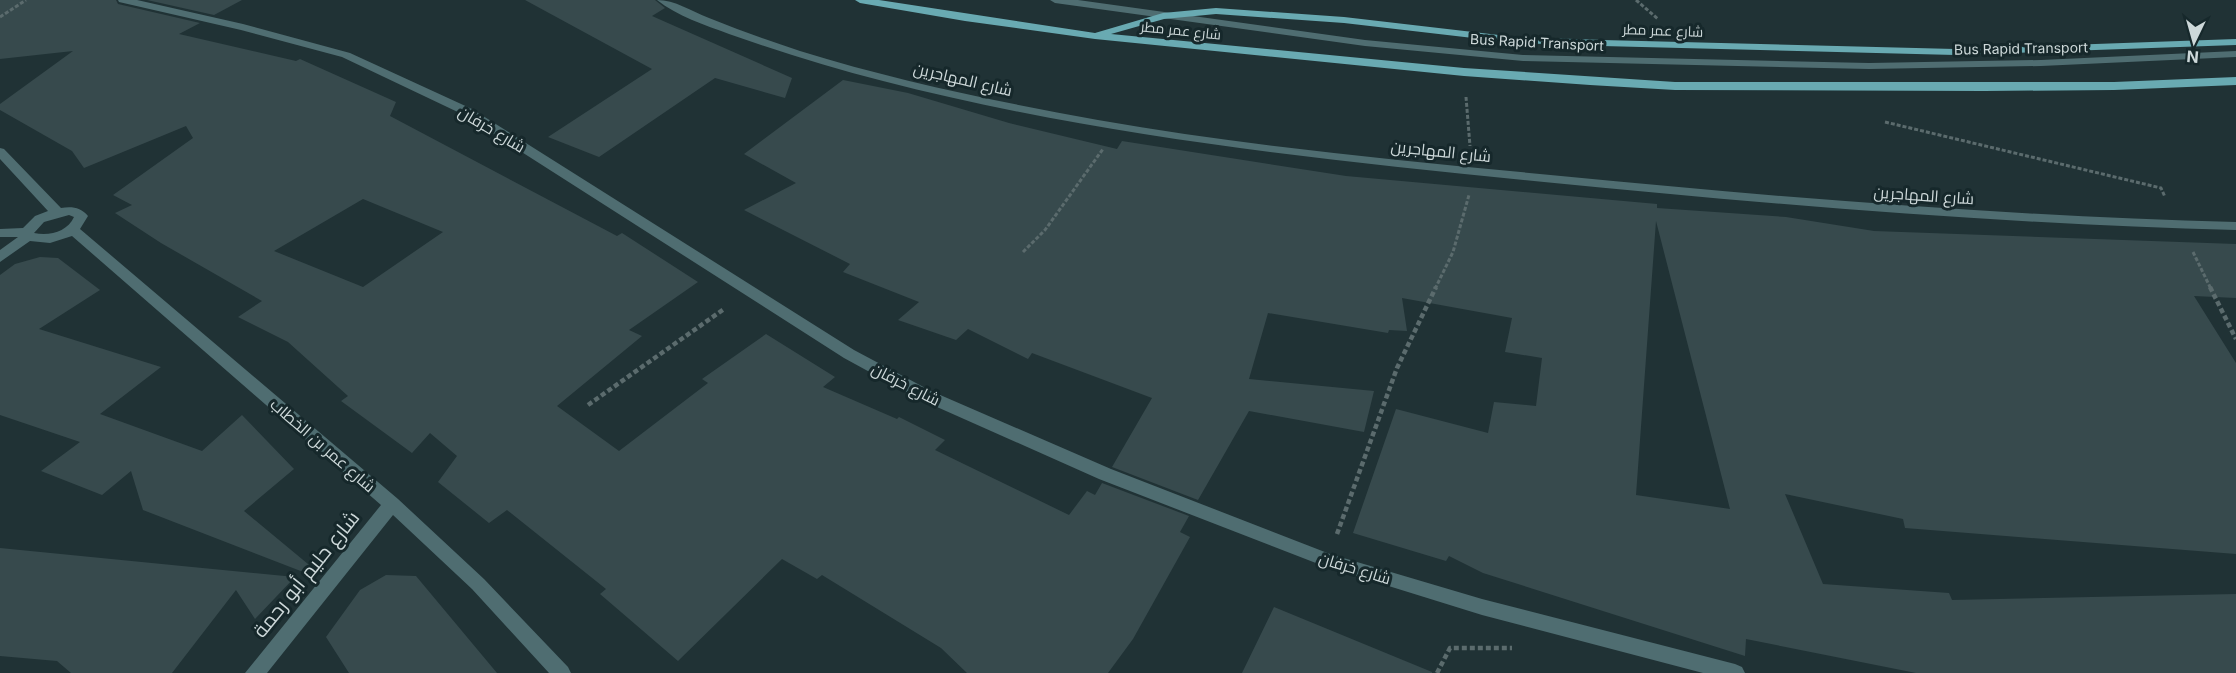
<svg xmlns="http://www.w3.org/2000/svg" width="2236" height="673" viewBox="0 0 2236 673" font-family="Inter,Cairo,sans-serif">
  <rect width="100%" height="100%" fill="#203235"/>
  <path fill="#374a4d" fill-rule="evenodd" d="M0,0H116L118,4L200,23L179,34L296,61L300,59L396,102L390,116L617,236L622,233L698,282L629,330L642,336L557,406L619,451L708,383L702,379L766,334L835,377L823,387L897,419L899,417L945,440L935,450L1069,515L1087,491L1095,495L1102,483L1189,516L1180,532L1190,537L1133,639L1108,673H967L941,648L822,575L817,579L782,559L678,661L600,594L606,589L507,510L489,523L438,482L457,456L430,433L412,453L341,401L348,396L288,342L238,317L262,301L161,243L115,213L132,205L113,195L193,138L186,126L84,168L72,151L0,110V104L73,51L0,59ZM363,199L443,232L363,287L274,251Z
    M147,0H242L214,15Z
    M525,0H655L665,8L652,16L792,78L785,98L715,78L599,157L548,137L652,69Z
    M843,80L908,93L1009,123L1117,149L1122,141L1346,176L1657,204V208L1786,217L1874,231L2236,244V298L2194,296L2236,363V554L1905,528L1903,519L1785,494L1823,584L1949,593L1952,600L2236,594V673H1916L1746,639L1745,656L1483,573L1449,556L1446,561L1353,533L1396,409L1488,433L1494,402L1536,406L1542,358L1505,352L1512,318L1402,298L1407,331L1389,330L1388,333L1268,313L1249,379L1374,391L1364,432L1249,411L1198,500L1112,467L1152,398L1032,353L1028,359L968,329L956,340L898,320L919,302L843,272L850,264L744,210L796,183L744,154ZM1656,221L1730,509L1636,495Z
    M40,257L58,258L100,290L39,329L161,367L100,414L202,451L242,415L294,469L244,511L314,569L311,575L143,510L131,471L102,495L41,471L80,442L0,415V275L15,264Z
    M0,548L182,566L295,577L255,619L236,590L172,673H71L57,661L0,656Z
    M386,575L416,576L497,673H349L326,637L360,590Z
    M1274,607L1432,672V673H1242Z"/>
  <g fill="none" stroke-linecap="round" stroke-linejoin="round">
    <path stroke="#5b6b6d" stroke-width="3" stroke-dasharray="4 2" stroke-linecap="butt" d="M1636,0L1658,19
      M0,17L26,0
      M1466,97L1470,146
      M1885,122L2161,188L2165,197
      M1023,252L1045,230L1103,149
      M2193,252L2211,289
      M1435,289L1453,252L1469,195"/>
    <path stroke="#5b6b6d" stroke-width="4.5" stroke-dasharray="5 3" stroke-linecap="butt" d="M2210,287L2236,339
      M588,405L724,309
      M1337,534L1397,368L1436,287
      M1437,673L1450,648H1512"/>
    <path fill="#4f6d71" fill-rule="evenodd" d="M118,0H137L243,24L350,53L472,109L854,350L931,391L1111,469L1330,554L1482,599L1735,664L1742,667L1745,673H1703L1482,615L1321,565L1099,479L919,399L844,358L464,115L342,57L241,30L119,2Z
      M657,0C675,0 691,11 709,18C739,30 769,41 800,51C897,81 998,102 1098,120C1251,147 1407,161 1561,176C1786,198 2010,216 2236,222V230C2005,224 1775,205 1544,182C1322,160 1100,137 883,81C831,68 780,52 729,34C705,25 677,16 657,0Z
      M1050,0H1078L1365,40L1523,55L1869,63L2041,60L2236,51V57L2041,66L1869,69L1523,61L1365,46L1055,3Z
      M0,148L4,149L61,208C71,206 81,207 88,216L80,229L398,499L484,579L568,667L571,673H549L472,589L393,515L267,673H245L381,505L72,236L50,243L30,241L0,262V250L18,237H0V229L23,228L35,216L48,211L0,159ZM69,215L74,217C67,232 50,236 34,233L44,222Z"/>
    <path fill="#69aab2" fill-rule="evenodd" d="M855,0H879L1095,33L1163,13L1216,8L1344,17L1516,37L1602,40L1955,49L2236,39V45L1955,55L1602,46L1516,43L1344,23L1216,14L1164,19L1111,34L1464,68L1675,82H2114L2236,77V85L2114,90L1984,91L1675,90L1590,85L1464,76L1095,39L965,21L860,3Z"/>
  </g>
  <g text-anchor="middle" dominant-baseline="central" stroke-width="6" stroke-linejoin="round" paint-order="stroke">
    <g font-size="14" fill="#cdd8d9" stroke="#16282b">
      <text transform="translate(1181 30) rotate(6)">شارع عمر مطر</text>
      <text transform="translate(1663 30) rotate(2)">شارع عمر مطر</text>
      <text transform="translate(1537 42) rotate(3)">Bus Rapid Transport</text>
      <text transform="translate(2021 48) rotate(-1)">Bus Rapid Transport</text>
    </g>
    <g font-size="16" fill="#cdd8d9" stroke="#16282b">
      <text transform="translate(963 79) rotate(13)">شارع المهاجرين</text>
      <text transform="translate(492 129) rotate(31)">شارع خرفان</text>
      <text transform="translate(1441 151) rotate(6)">شارع المهاجرين</text>
      <text transform="translate(1924 195) rotate(4)">شارع المهاجرين</text>
      <text transform="translate(906 384) rotate(27)">شارع خرفان</text>
      <text transform="translate(323 445) rotate(41)">شارع عمر بن الخطاب</text>
      <text transform="translate(1355 568) rotate(17)">شارع خرفان</text>
    </g>
    <g font-size="20" fill="#cdd8d9" stroke="#16282b">
      <text transform="translate(306 574) rotate(-51)">شارع حليم أبو رحمة</text>
    </g>
  </g>
  <g transform="translate(2194 42) rotate(185)" stroke="#16282b" stroke-width="4.5" paint-order="stroke">
  <path d="M0-4.5L10 22L0 15L-10 22Z" fill="#cdd8d9"/>
  <text y="-9" font-size="16" font-weight="bold" text-anchor="middle" fill="#cdd8d9">N</text>
  </g>
</svg>
